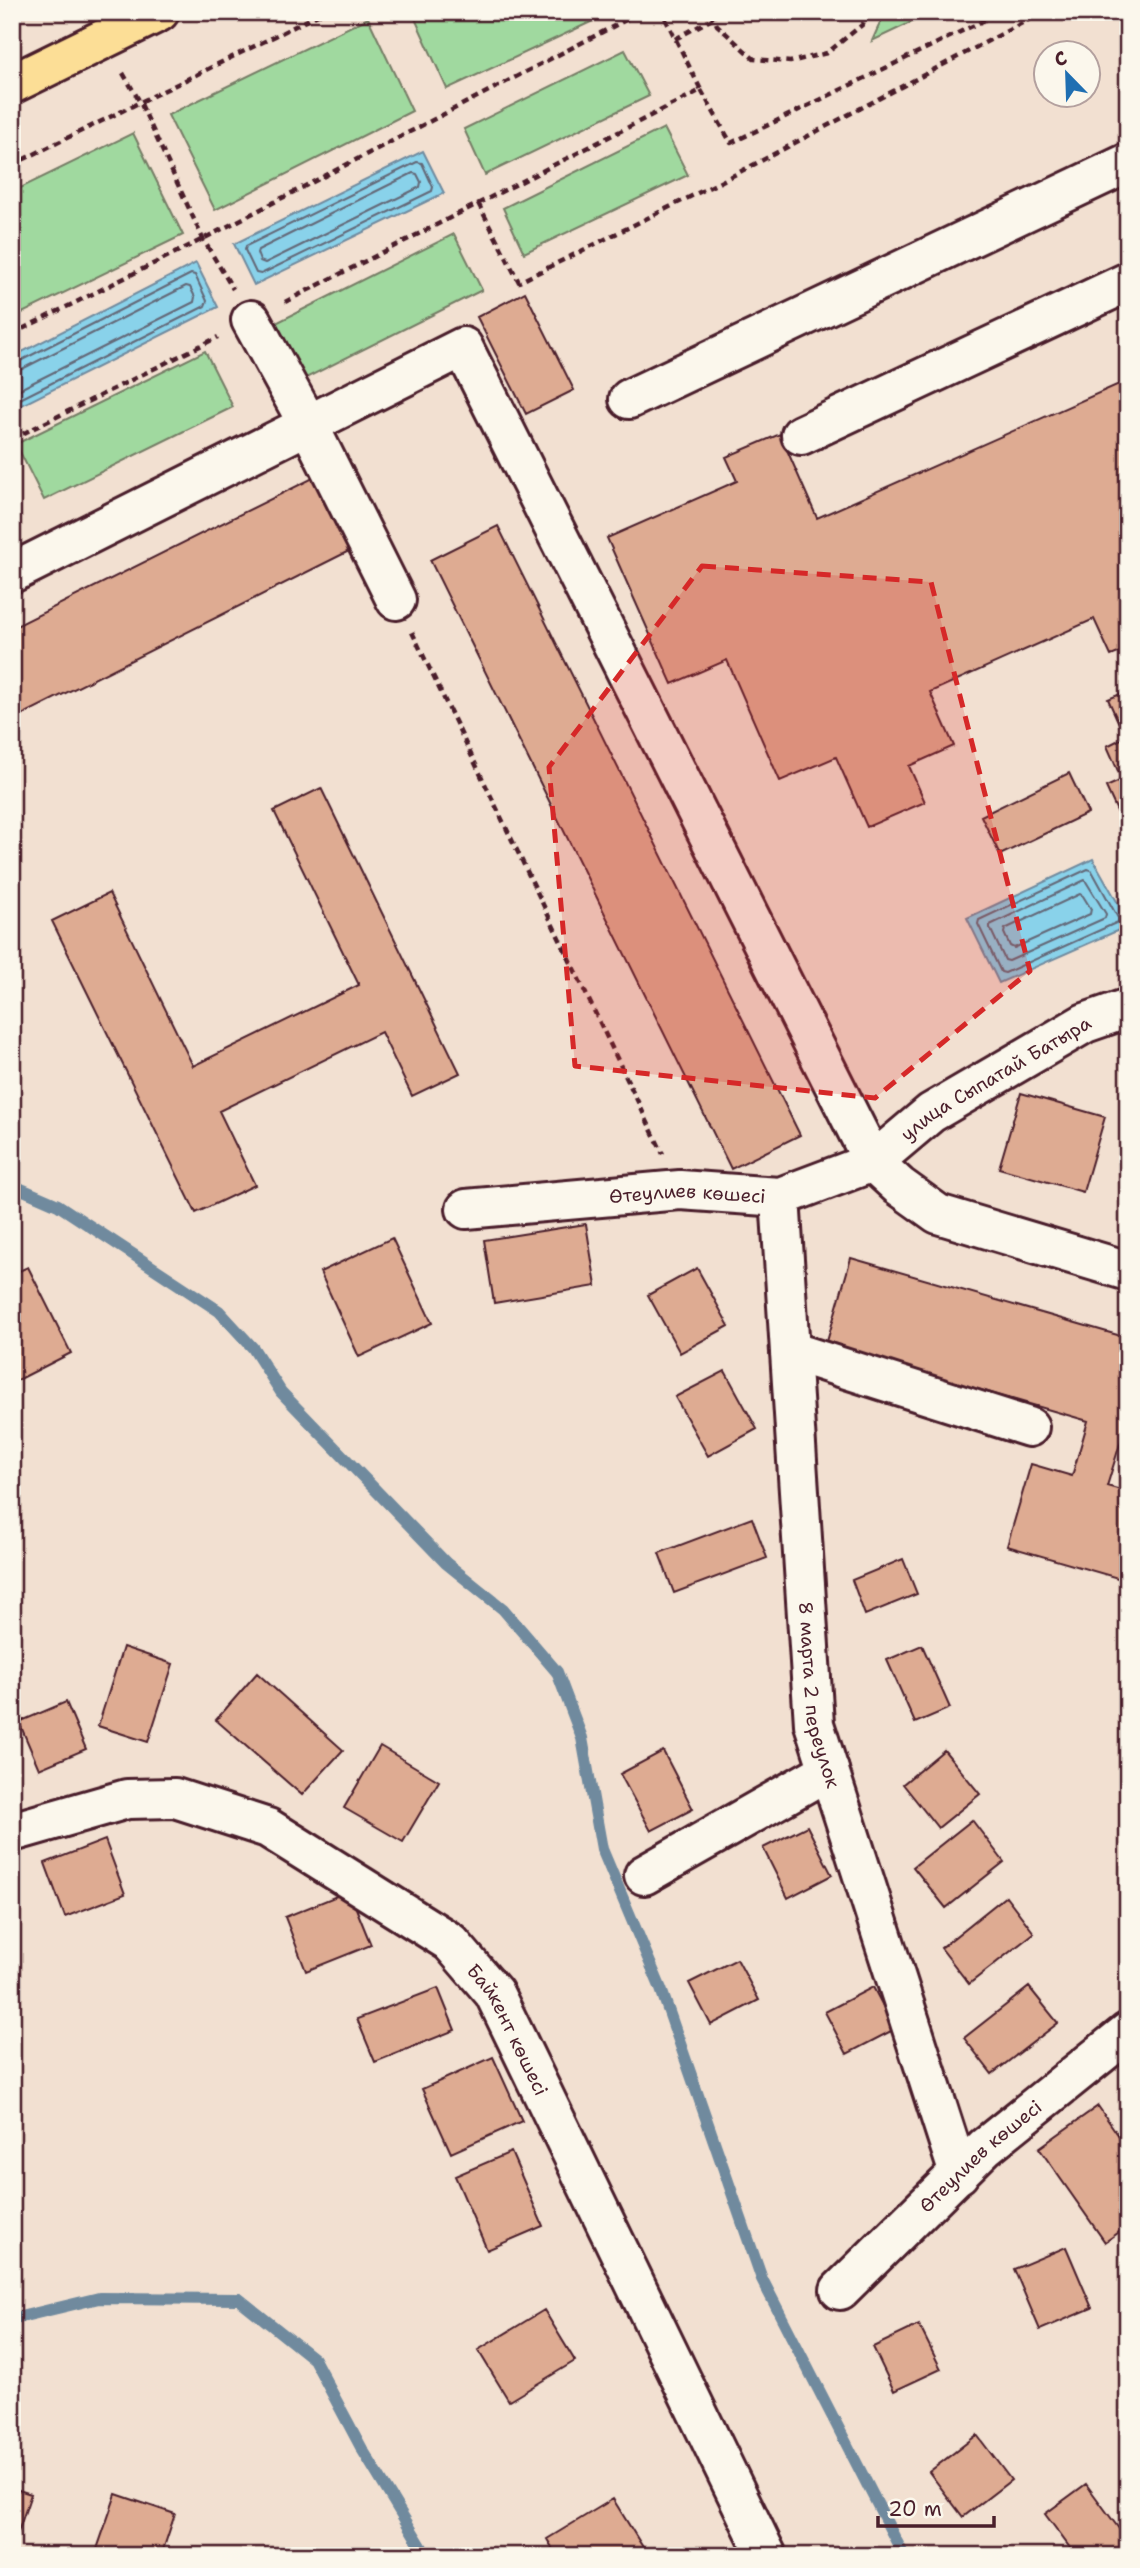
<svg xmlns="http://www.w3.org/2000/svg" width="1140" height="2568" viewBox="0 0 1140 2568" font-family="'Shantell Sans',sans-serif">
  <rect width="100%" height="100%" fill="#f2e0d1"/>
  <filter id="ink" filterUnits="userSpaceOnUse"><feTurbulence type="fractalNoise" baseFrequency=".0143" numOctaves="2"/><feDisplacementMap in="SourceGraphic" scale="14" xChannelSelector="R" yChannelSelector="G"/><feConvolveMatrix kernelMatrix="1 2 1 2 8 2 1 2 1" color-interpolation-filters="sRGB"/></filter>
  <g filter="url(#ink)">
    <path fill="#a0d99f" stroke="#757c65" stroke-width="2" d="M412,12H588L593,21L447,89Z
      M885,12H933L872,41Z
      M368,18L412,111L215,210L168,115Z
      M625,50L649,96L485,175L464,129Z
      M664,128L688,175L524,253L503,208Z
      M133,133L183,235L12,318V192Z
      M454,234L482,290L294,384L266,328Z
      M205,351L233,407L44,500L16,444Z"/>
    <path fill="#89d2ea" stroke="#708a9e" stroke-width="2" d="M423,151L444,193L254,285L234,244Z
      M196,263L218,307L12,410V357Z
      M1093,859L1128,921V926L999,983L967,918Z"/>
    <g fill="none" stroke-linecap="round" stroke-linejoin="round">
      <path stroke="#636777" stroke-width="2" d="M417,162L422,163L433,187L432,191L261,274L256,273L245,250L246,246Z
        M413,173L417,174L421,182L420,187L265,263L260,261L257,253L258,250Z
        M12,362H18L191,274L195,275L207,301L205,306L12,403
        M12,371L22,369L186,286L190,287L195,297L194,302L12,393
        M1088,869L1092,871L1118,918V922L1005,973L1001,972L978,924L979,920Z
        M1085,880L1106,914L1105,918L1009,961L1005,960L990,928V925Z
        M1080,894L1083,896L1091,909L1090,914L1014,948L1010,946L1004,933L1005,929Z"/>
      <path stroke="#708a9e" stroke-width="12" d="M12,1185L58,1205L219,1311L253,1348L281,1392L446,1563L503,1609L557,1672L582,1738L602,1849L661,1989L762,2279L904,2556
        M12,2319L99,2298L239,2299L314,2359L362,2449L427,2556"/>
    </g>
    <path fill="#deab92" stroke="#4a1f2b" stroke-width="2" d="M525,292L574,390L526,414L477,317Z
      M1128,380V649L1111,656L1094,619L930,692L954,746L909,766L925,802L867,827L836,757L780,781L727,660L672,684L607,538L737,481L726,457L780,434L817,518Z
      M315,477L351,550L12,720V628Z
      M498,526L800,1135L731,1169L430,560Z
      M1128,691V835L1106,787L1122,780L1107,746L1125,737L1108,699Z
      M1069,773L1088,813L1000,855L981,816Z
      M321,788L460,1073L412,1096L381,1032L219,1111L255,1185L196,1213L52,921L109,893L193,1066L359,985L274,811Z
      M1021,1093L1105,1117L1083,1192L999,1168Z
      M586,1224L596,1286L494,1303L484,1240Z
      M392,1238L432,1323L359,1357L320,1272Z
      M851,1258L1128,1338V1432L1124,1431L1107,1486L1128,1492V1581L1007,1546L1031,1464L1072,1476L1088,1421L826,1345Z
      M28,1267L71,1353L12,1383V1274Z
      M697,1268L729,1326L680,1353L648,1295Z
      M725,1371L757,1429L708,1456L675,1397Z
      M752,1518L767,1558L674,1593L659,1553Z
      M903,1559L917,1594L865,1615L852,1580Z
      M922,1645L950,1708L915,1723L887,1660Z
      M123,1647L173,1664L148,1742L98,1726Z
      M257,1673L343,1750L302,1795L216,1720Z
      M66,1702L86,1749L39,1769L19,1722Z
      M380,1746L439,1781L403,1842L344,1808Z
      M944,1750L980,1794L938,1828L903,1784Z
      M663,1751L693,1809L651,1831L620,1774Z
      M972,1820L1004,1862L946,1908L913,1867Z
      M807,1826L832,1875L788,1898L763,1848Z
      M105,1840L125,1894L65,1917L45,1863Z
      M349,1891L371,1945L306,1971L285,1917Z
      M1006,1896L1034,1933L969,1984L941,1948Z
      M737,1959L759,2000L711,2025L689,1983Z
      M873,1987L895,2029L847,2054L825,2012Z
      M1029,1987L1058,2023L992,2074L964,2038Z
      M438,1988L455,2030L375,2062L357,2019Z
      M493,2057L522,2121L451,2153L422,2089Z
      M1098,2106L1128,2149V2226L1105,2242L1039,2148Z
      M511,2152L543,2226L487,2250L455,2176Z
      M1066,2247L1092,2308L1040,2330L1014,2269Z
      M544,2310L575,2361L509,2401L478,2350Z
      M919,2325L941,2369L894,2391L873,2347Z
      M977,2435L1011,2480L963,2517L929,2472Z
      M1086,2484L1128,2541V2552L1123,2556H1076L1045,2514Z
      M12,2488L31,2494L12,2550Z
      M116,2494L175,2514L161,2556H109L96,2552Z
      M613,2499L644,2549L633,2556H557L547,2539Z"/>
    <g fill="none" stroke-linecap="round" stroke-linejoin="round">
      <defs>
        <g id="minor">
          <path d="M251,320L308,424L396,600"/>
          <path d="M629,399L1128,163"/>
          <path d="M801,435L1128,282"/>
          <path id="s1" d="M12,573L463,347L873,1162L931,1113L1085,1023L1128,1008"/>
          <path id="s2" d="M780,1197L814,1724L959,2174"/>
          <path id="s3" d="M466,1209L680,1190L780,1197L873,1162L899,1186L938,1214L1128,1271"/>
          <path d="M790,1351L1029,1427"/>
          <path id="s4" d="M12,1832L127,1799L175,1798L268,1828L450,1942L494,1993L767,2556"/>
          <path d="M644,1875L829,1770"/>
          <path id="s5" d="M840,2290L985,2147L1128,2032"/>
        </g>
        <path id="major" d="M12,84L159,12"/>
      </defs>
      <use href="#minor" stroke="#4a1f2b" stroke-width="44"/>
      <use href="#major" stroke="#4a1f2b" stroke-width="44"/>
      <path stroke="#4a1f2b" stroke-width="4.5" stroke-dasharray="7 5" stroke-linecap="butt" d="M711,12L717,25L754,59L790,62L827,53L862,25L870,12
        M675,39L714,18
        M123,73L140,102L203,239L233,289
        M701,90L731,143L995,15L993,12
        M12,165L324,12
        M478,203L519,282L736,174L1043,12
        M285,302L701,90L662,12
        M12,334L203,239L641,12
        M12,439L218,337
        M412,632L663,1154"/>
      <use href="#minor" stroke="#fbf7ec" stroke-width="38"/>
      <use href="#major" stroke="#fcde96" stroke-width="38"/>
    </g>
  </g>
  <path fill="#d62828" fill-opacity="0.2" stroke="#d62828" stroke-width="5" stroke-dasharray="14 9" stroke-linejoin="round" d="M702,566L931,582L1030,971L875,1098L575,1066L549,767Z"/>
  <g text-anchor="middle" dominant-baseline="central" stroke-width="5" stroke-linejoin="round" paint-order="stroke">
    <g font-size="19" fill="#4a1f2b" stroke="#fbf7ec">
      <text stroke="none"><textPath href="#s1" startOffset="1566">улица Сыпатай Батыра</textPath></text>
      <text stroke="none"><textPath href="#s3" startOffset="222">Өтеулиев көшесі</textPath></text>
      <text stroke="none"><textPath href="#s2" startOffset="500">8 марта 2 переулок</textPath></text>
      <text stroke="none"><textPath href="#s4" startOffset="586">Байкент көшесі</textPath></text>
      <text stroke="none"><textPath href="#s5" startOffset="194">Өтеулиев көшесі</textPath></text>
    </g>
  </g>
  <rect width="1140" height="2568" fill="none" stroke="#fbf7ec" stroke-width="42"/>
  <rect x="21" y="21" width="1098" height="2526" fill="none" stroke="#4a1f2b" stroke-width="2.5" filter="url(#ink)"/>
  <g transform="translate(1067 74) rotate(337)"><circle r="33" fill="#fbf7ec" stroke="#b4a19f" stroke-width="2"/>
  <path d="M0-5L12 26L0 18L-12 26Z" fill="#1f6fb2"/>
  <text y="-10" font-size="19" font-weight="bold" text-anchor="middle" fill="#4a1f2b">С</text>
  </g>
  <path d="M878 2516v10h116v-10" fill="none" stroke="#4a1f2b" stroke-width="3.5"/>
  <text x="888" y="2516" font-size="21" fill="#4a1f2b" stroke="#fbf7ec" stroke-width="5" paint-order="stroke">20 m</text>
</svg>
